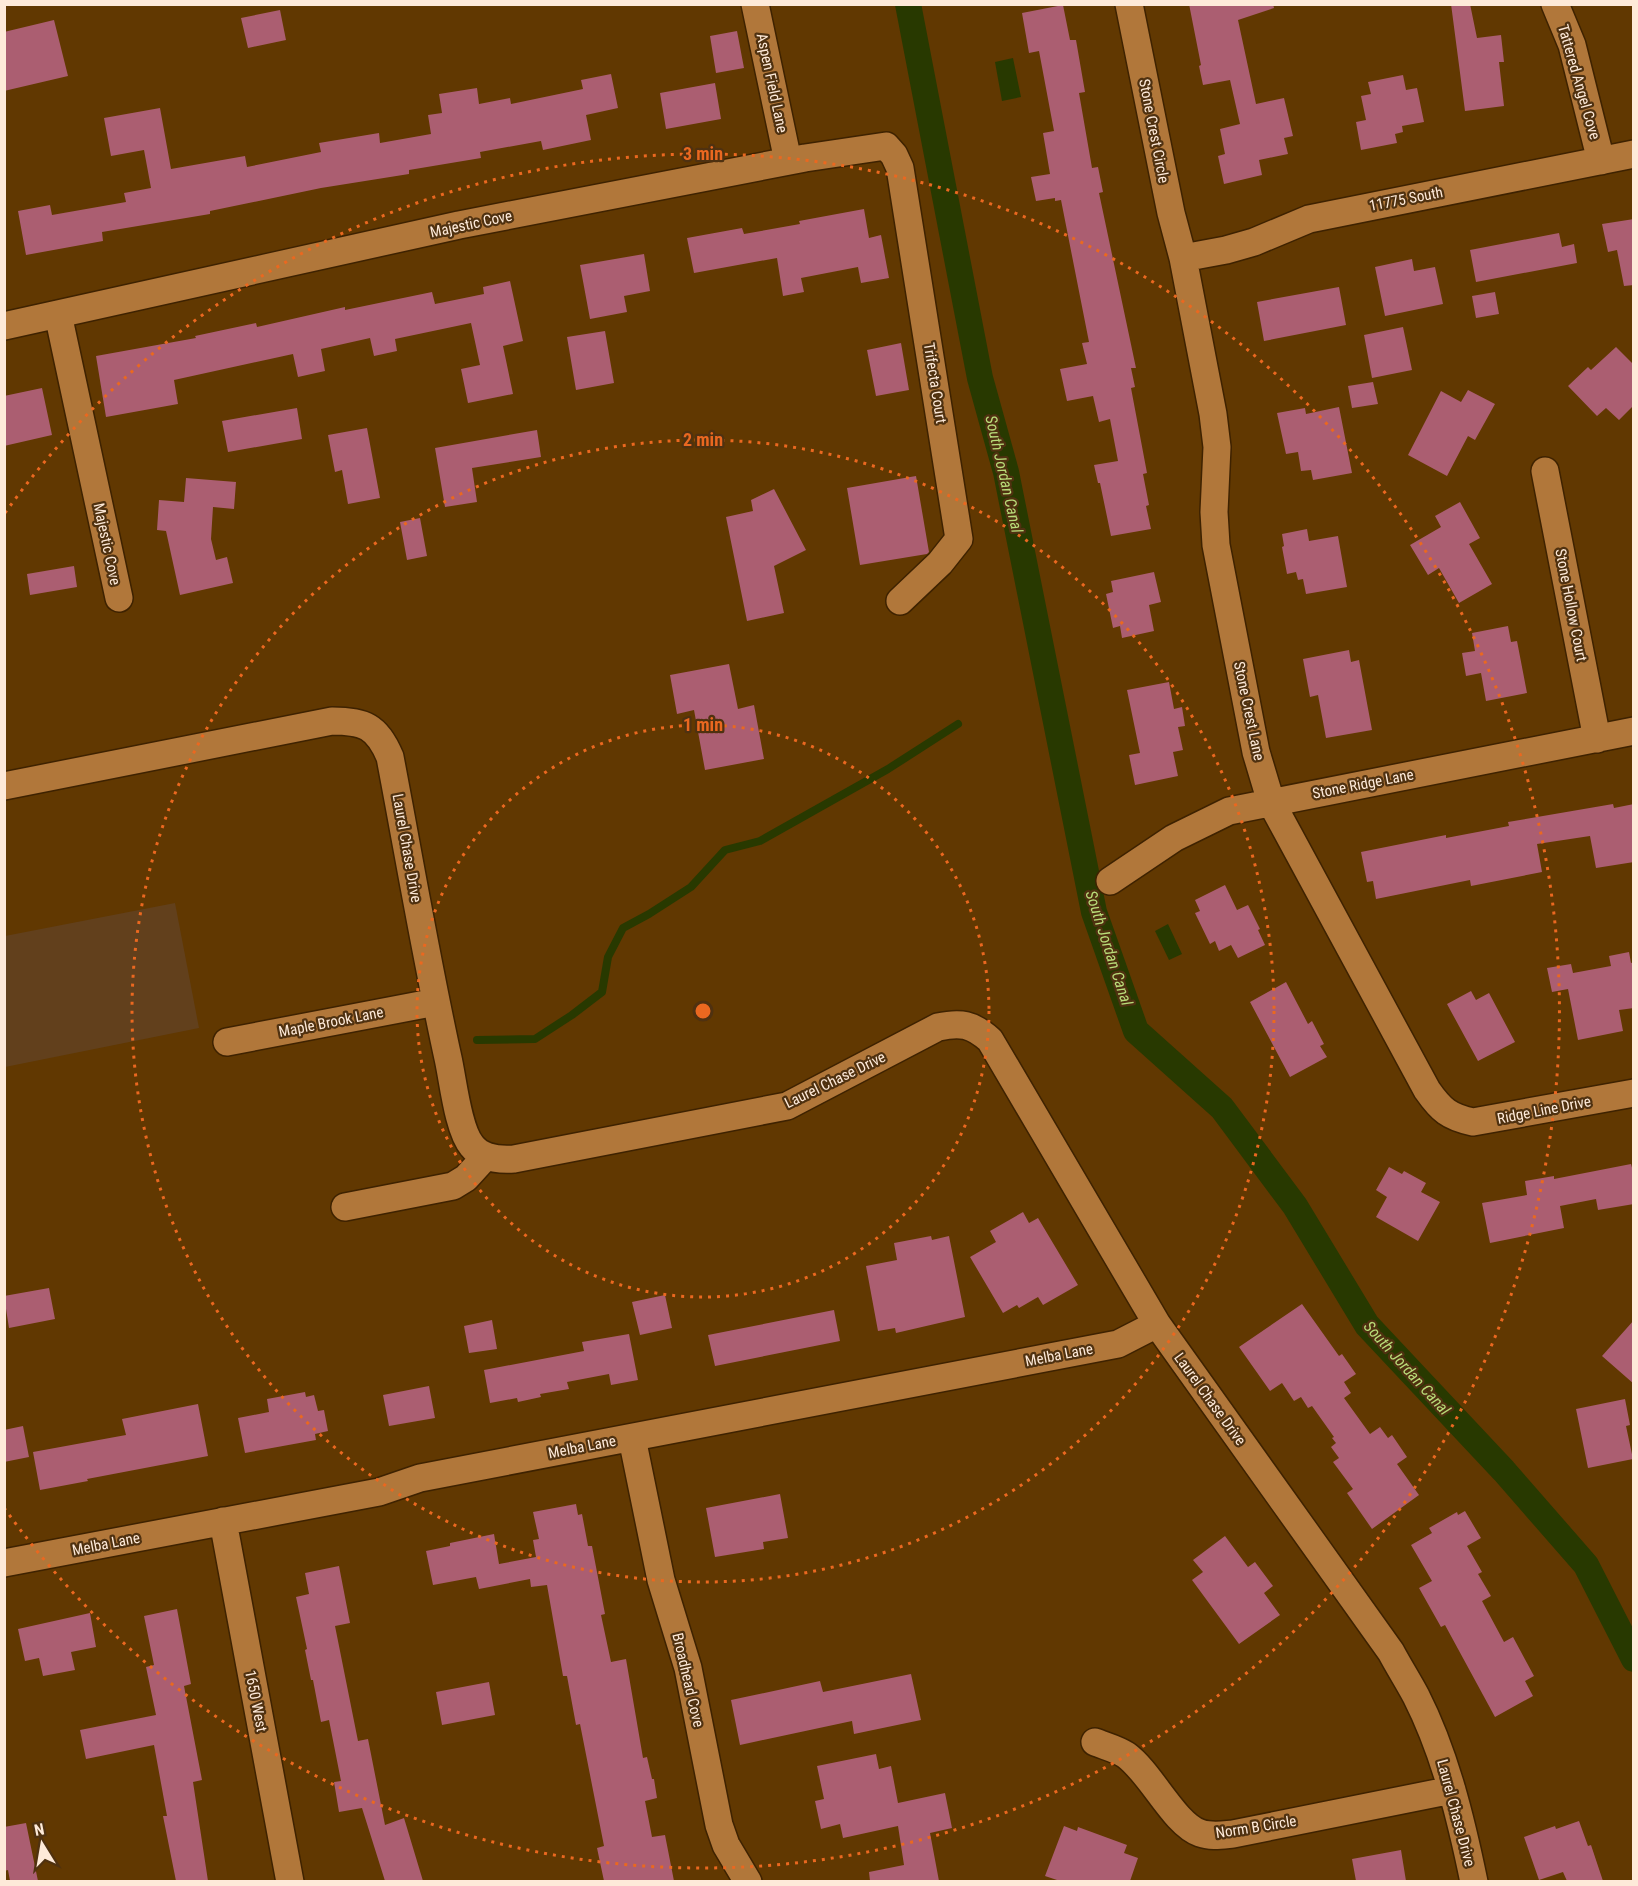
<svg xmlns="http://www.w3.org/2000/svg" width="1638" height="1886" viewBox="0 0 1638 1886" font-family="'Roboto Condensed',sans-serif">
  <rect width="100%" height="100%" fill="#613801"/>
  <path fill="#62401c" d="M175,903L199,1028L5,1067V936Z"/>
  <path fill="#283900" d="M1013,58L1021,97L1002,101L995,62Z
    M1168,924L1182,954L1169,960L1155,931Z"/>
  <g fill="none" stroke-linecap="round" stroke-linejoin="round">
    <path stroke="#283900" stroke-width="8" d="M477,1040L535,1039L572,1015L602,992L608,957L623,928L649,914L691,887L725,850L760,841L888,769L958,724"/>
    <path stroke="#283900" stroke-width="26" d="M908,4L980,378L1006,472L1094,912L1136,1031L1222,1108L1295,1206L1367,1325L1504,1471L1586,1565L1634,1659"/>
  </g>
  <path fill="#ab5e71" d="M1189,4H1273L1274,8L1238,20L1256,104L1284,98L1293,136L1284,138L1288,154L1259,160L1262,175L1224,184L1218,156L1225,154L1220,129L1240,124L1230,80L1203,85L1199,66L1201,65Z
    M1451,4H1470L1477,38L1501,35L1504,62H1499L1504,106L1465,111Z
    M1063,5L1070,40H1076L1085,92L1079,93L1092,168L1098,167L1103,192L1099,193L1136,368H1131L1135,387L1131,388L1147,473L1143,474L1149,505L1146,506L1151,529L1111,536L1100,483H1098L1094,465L1118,461L1110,419L1099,422L1093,396L1067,401L1060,369L1087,364L1082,343L1089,342L1061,200L1055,201V198L1036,201L1031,177L1050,174L1043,133L1054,131L1039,51L1029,53L1022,13Z
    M280,10L286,40L248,48L241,18Z
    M54,20L68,76L4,91V32Z
    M737,31L744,68L716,73L710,36Z
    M611,74L618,108L586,115L591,140L543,150L541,141L480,152L481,158L409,170V174L321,188L210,211V214L102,232L103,241L26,255L18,211L50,205L52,215L126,202L124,193L151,188L144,150L111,156L104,118L160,108L171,169L245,156L247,167L321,152L319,143L379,133L380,143L431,134L428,115L442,113L439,94L477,88L479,104L510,98L511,104L583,89L581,80Z
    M1403,75L1406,90L1417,88L1424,122L1402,126L1403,132L1395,134L1397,143L1361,150L1356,122L1366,120L1361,96L1371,94L1368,82Z
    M715,83L721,119L666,129L660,93Z
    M864,209L869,238L881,235L889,278L861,283L858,267L801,278L804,292L783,296L777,258L694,273L687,238L742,228L744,234L800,224L799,221Z
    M1634,219V285L1624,286L1617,250L1608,252L1602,224Z
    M1559,233L1562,247L1574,244L1577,263L1476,282L1470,250Z
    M644,254L650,291L624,296L627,312L590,319L580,265Z
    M1412,259L1414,271L1435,267L1443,304L1385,316L1375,267Z
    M510,281L523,341L503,346L513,394L468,403L461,369L480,365L471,323L395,339L397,351L374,356L370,338L321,349L325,371L298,377L293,354L174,380L178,404L106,417L96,356L196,338L195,336L256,323L257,327L345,307V310L432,292L435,304L484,294L483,287Z
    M1339,287L1346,325L1264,341L1257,302Z
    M1495,292L1499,314L1476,318L1472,296Z
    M1403,327L1412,370L1372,378L1364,335Z
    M605,331L614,383L576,390L567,337Z
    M901,343L909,390L876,396L867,350Z
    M1616,347L1634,365V405L1619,420L1606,408L1597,416L1568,386L1588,367L1591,370Z
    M1373,382L1378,404L1352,408L1348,386Z
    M42,388L52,435L4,446V396Z
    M1468,390L1495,404L1475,440L1468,436L1447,476L1408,455L1441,391L1461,402Z
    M1339,407L1352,473L1313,480L1311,470L1301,471L1298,452L1286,454L1277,413L1305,408L1306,414Z
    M297,408L302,439L228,452L222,421Z
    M367,428L380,498L348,504L342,470L335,472L328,435Z
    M537,430L541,457L472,468L477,502L445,507L435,448Z
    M916,476L929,552L927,554L860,565L847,488Z
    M186,478L236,482L234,509L213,507L211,539L216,560L227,557L233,583L180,595L166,531L157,530L159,500L184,502Z
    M774,489L806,550L774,566L784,613L747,621L726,517L753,511L751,500Z
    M1460,502L1480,538L1469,544L1492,584L1459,603L1439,568L1428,575L1410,545L1441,527L1435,516Z
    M420,518L427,556L407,560L400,522Z
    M1307,529L1309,541L1338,536L1347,587L1306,594L1303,579L1298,580L1296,572L1287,574L1282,547L1284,546L1282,534Z
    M74,566L77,587L30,595L27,574Z
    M1154,572L1161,602L1149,605L1154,631L1122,638L1120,626L1113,628L1106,594L1113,592L1111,581Z
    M1508,626L1511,642L1517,641L1527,693L1486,701L1481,673L1466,676L1462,653L1475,651L1472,633Z
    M1349,650L1351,662L1359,660L1372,730L1326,738L1318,695L1310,697L1303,659Z
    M729,664L738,709L754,705L764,759L705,770L694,710L677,714L670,675Z
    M1169,682L1174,709L1182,707L1185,726L1178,727L1183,750L1173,752L1178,776L1135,785L1129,755L1140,753L1127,690Z
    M1613,804L1614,808L1634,804V862L1596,868L1590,836L1537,844L1542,872L1471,886L1470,880L1376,899L1373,881L1367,882L1361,852L1446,835V838L1509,826L1508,822Z
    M1225,885L1237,910L1248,905L1260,929L1258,930L1265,945L1238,958L1231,945L1219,951L1215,941L1210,944L1195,913L1200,911L1195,900Z
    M1629,952L1631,963L1634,962V1008L1619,1010L1623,1031L1578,1040L1568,989L1552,992L1547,968L1571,964L1573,973L1611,966L1609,956Z
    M1286,982L1308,1024L1312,1021L1324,1044L1320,1046L1327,1057L1290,1077L1250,1002Z
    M1471,991L1476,1000L1489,993L1515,1042L1478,1061L1447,1004Z
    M1631,1164L1634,1175V1204L1598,1210L1596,1199L1560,1206L1564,1228L1490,1243L1482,1203L1527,1195L1525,1181L1554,1176V1179Z
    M1389,1167L1402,1174L1404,1171L1426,1183L1421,1192L1440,1202L1418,1241L1376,1217L1387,1197L1376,1190Z
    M1023,1212L1029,1223L1038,1218L1078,1285L1043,1305L1038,1297L1019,1308L1017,1305L1003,1313L970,1257L996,1242L990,1231Z
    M931,1236L932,1240L949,1236L965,1317L896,1333L895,1328L878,1331L866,1266L897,1260L894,1243Z
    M49,1288L55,1319L9,1328L4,1296Z
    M665,1295L672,1328L640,1335L632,1302Z
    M1302,1304L1339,1356L1342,1354L1356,1374L1344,1382L1351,1393L1344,1398L1370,1434L1380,1427L1388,1438L1392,1435L1407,1457L1397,1464L1419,1495L1372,1529L1347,1493L1353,1489L1333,1462L1339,1458L1331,1447L1336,1443L1332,1438L1334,1437L1312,1406L1308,1408L1301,1397L1294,1401L1282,1383L1270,1391L1239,1347Z
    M834,1310L840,1341L715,1366L708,1335Z
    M492,1320L497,1349L469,1353L464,1326Z
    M1634,1320V1384L1602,1356Z
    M629,1334L638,1380L611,1385L609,1374L567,1382L569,1389L540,1394L541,1397L518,1402L517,1398L490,1403L484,1370L584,1351L582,1342Z
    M429,1386L435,1418L389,1426L383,1395Z
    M305,1392L306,1397L314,1395L318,1411L324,1410L328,1431L315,1434L316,1440L245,1453L238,1418L269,1412L267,1399Z
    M1625,1399L1630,1425L1626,1426L1633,1459L1588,1468L1576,1409Z
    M198,1404L208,1456L87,1479L88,1481L40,1490L33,1452L126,1435L122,1419Z
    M23,1426L29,1457L4,1462V1430Z
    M780,1494L788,1538L763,1542L764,1549L715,1557L706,1508Z
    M576,1504L578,1515L582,1514L588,1546H592L605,1614L601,1615L611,1662L626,1659L643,1758L647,1757L652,1779H654L657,1798L645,1801L652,1837L665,1835L674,1881H604L597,1848L604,1846L580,1724L576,1725L567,1676H563L547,1585L531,1587L530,1579L479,1589L476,1577L433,1585L426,1551L450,1546V1543L494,1534L499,1564L536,1557L533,1540L539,1539L533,1512Z
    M1465,1511L1481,1538L1467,1546L1482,1572L1478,1574L1491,1596L1482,1601L1504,1642L1513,1637L1534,1676L1525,1681L1533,1696L1495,1717L1445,1625L1441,1627L1419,1588L1432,1581L1411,1545L1432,1533L1429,1528L1457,1512L1458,1515Z
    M1225,1536L1248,1567L1255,1562L1273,1586L1264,1593L1280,1615L1239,1644L1192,1580L1203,1572L1193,1560Z
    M339,1566L350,1623L335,1626L358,1741L368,1739L385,1825L404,1818L423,1881H385L362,1808L339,1812L334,1782L341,1781L329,1720L321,1722L313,1680H311L305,1650L307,1649L296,1597L309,1594L305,1573Z
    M177,1609L191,1684L184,1686L202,1780L193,1782L208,1881H176L163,1816H167L154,1745L86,1759L80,1730L156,1715L146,1667L154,1665L144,1616Z
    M90,1613L96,1647L71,1652L75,1670L43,1676L39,1658L25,1661L18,1629Z
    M911,1674L921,1720L854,1734L852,1721L740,1745L731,1700L820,1681L823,1692Z
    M489,1682L495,1715L442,1725L436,1692Z
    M876,1754L879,1769L891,1766L898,1803L945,1793L952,1828L930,1833L939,1881H870L869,1872L904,1865L898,1826L843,1838L840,1824L821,1829L815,1801L824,1799L817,1766Z
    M1579,1821L1588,1846L1591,1845L1603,1881H1567L1563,1872L1539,1880L1524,1837L1555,1826L1556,1829Z
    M26,1823L38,1881H10L8,1870L4,1871V1827Z
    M1064,1826L1077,1831L1078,1827L1127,1845L1124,1853L1138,1858L1130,1881H1060L1045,1876Z
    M1401,1850L1406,1881H1356L1352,1859Z"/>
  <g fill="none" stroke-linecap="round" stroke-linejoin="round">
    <defs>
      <path id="minor" d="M755,4L788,161
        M1129,4L1171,213L1183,258L1213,414L1217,447L1214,512L1216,545L1256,752L1271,802L1427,1090C1441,1110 1449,1117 1473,1122L1634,1093
        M1555,4L1572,45L1601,161
        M1183,258L1226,250L1254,242L1309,219L1634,154
        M58,314L119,598
        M4,326L459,225L805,158L886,146L894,155L900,168L959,539L940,563L900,601
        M1545,471L1597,739
        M4,786L332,721C364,721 377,726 390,757C409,857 426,958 448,1058C453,1080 458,1130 472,1146C482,1159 499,1160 514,1159L787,1106L938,1027C961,1022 972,1024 990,1040L1157,1324L1391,1652C1399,1667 1408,1681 1416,1696C1445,1753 1461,1819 1474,1882
        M1110,881L1174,838L1229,811L1634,731
        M227,1042L436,1002
        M345,1207L453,1186L466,1178L486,1156
        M632,1438L661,1580L688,1668L719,1825L726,1845L748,1882
        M223,1521L290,1882
        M4,1563L379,1492L420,1478L1118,1344L1157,1324
        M1095,1742C1105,1746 1117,1749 1126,1755C1151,1773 1174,1824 1200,1833C1211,1837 1222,1835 1233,1834L1452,1790"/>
    </defs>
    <use href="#minor" stroke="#3e2200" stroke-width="30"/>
    <use href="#minor" stroke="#b1773a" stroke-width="27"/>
  </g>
  <g fill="none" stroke="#ea6820" stroke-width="3" stroke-dasharray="3 6">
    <circle cx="703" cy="1011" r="286"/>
    <circle cx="703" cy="1011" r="571"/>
    <path d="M5 513A857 857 0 1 1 5 1509"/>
  </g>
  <g text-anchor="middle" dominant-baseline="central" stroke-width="4.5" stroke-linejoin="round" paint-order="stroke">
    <g font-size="15" fill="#feead9" stroke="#4f3110">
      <text transform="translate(1579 82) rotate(74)">Tattered Angel Cove</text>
      <text transform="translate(772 83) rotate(78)">Aspen Field Lane</text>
      <text transform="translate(1154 131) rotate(79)">Stone Crest Circle</text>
      <text transform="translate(1406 199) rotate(-11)">11775 South</text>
      <text transform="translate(471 224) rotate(-12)">Majestic Cove</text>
      <text transform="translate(935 383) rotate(81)">Trifecta Court</text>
      <text transform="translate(107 544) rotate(78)">Majestic Cove</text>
      <text transform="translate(1571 605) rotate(79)">Stone Hollow Court</text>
      <text transform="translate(1249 711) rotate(78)">Stone Crest Lane</text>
      <text transform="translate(1363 784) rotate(-11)">Stone Ridge Lane</text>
      <text transform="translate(407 848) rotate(80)">Laurel Chase Drive</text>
      <text transform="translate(331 1022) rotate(-11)">Maple Brook Lane</text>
      <text transform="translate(835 1080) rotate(-26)">Laurel Chase Drive</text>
      <text transform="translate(1544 1110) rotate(-11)">Ridge Line Drive</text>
      <text transform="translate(1059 1355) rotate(-11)">Melba Lane</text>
      <text transform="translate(1210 1399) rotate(54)">Laurel Chase Drive</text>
      <text transform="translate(582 1447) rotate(-11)">Melba Lane</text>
      <text transform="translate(106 1544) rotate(-11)">Melba Lane</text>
      <text transform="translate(688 1680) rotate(77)">Broadhead Cove</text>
      <text transform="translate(256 1701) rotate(79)">1650 West</text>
      <text transform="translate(1456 1813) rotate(75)">Laurel Chase Drive</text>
      <text transform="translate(1256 1827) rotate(-9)">Norm B Circle</text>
    </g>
    <g font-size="16" font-style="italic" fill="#b9dc79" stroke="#4f3110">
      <text transform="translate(1004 474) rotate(77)">South Jordan Canal</text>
      <text transform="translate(1109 948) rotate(72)">South Jordan Canal</text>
      <text transform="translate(1407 1368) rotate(48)">South Jordan Canal</text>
    </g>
  </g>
  <circle cx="703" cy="1011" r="9" fill="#ea6820" stroke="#4f3110" stroke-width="3"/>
  <g font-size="18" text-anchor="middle" font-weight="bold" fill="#ea6820" stroke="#4f3110" stroke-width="4.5" stroke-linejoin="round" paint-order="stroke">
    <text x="703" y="160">3 min</text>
    <text x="703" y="446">2 min</text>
    <text x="703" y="731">1 min</text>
  </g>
  <rect width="1638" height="1886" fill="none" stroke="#feead9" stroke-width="12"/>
  <g transform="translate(42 1844) rotate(349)" stroke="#4f3110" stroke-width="4.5" paint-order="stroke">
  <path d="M0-4.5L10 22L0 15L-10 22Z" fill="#feead9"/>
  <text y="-9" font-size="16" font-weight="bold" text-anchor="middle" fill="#feead9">N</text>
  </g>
</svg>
